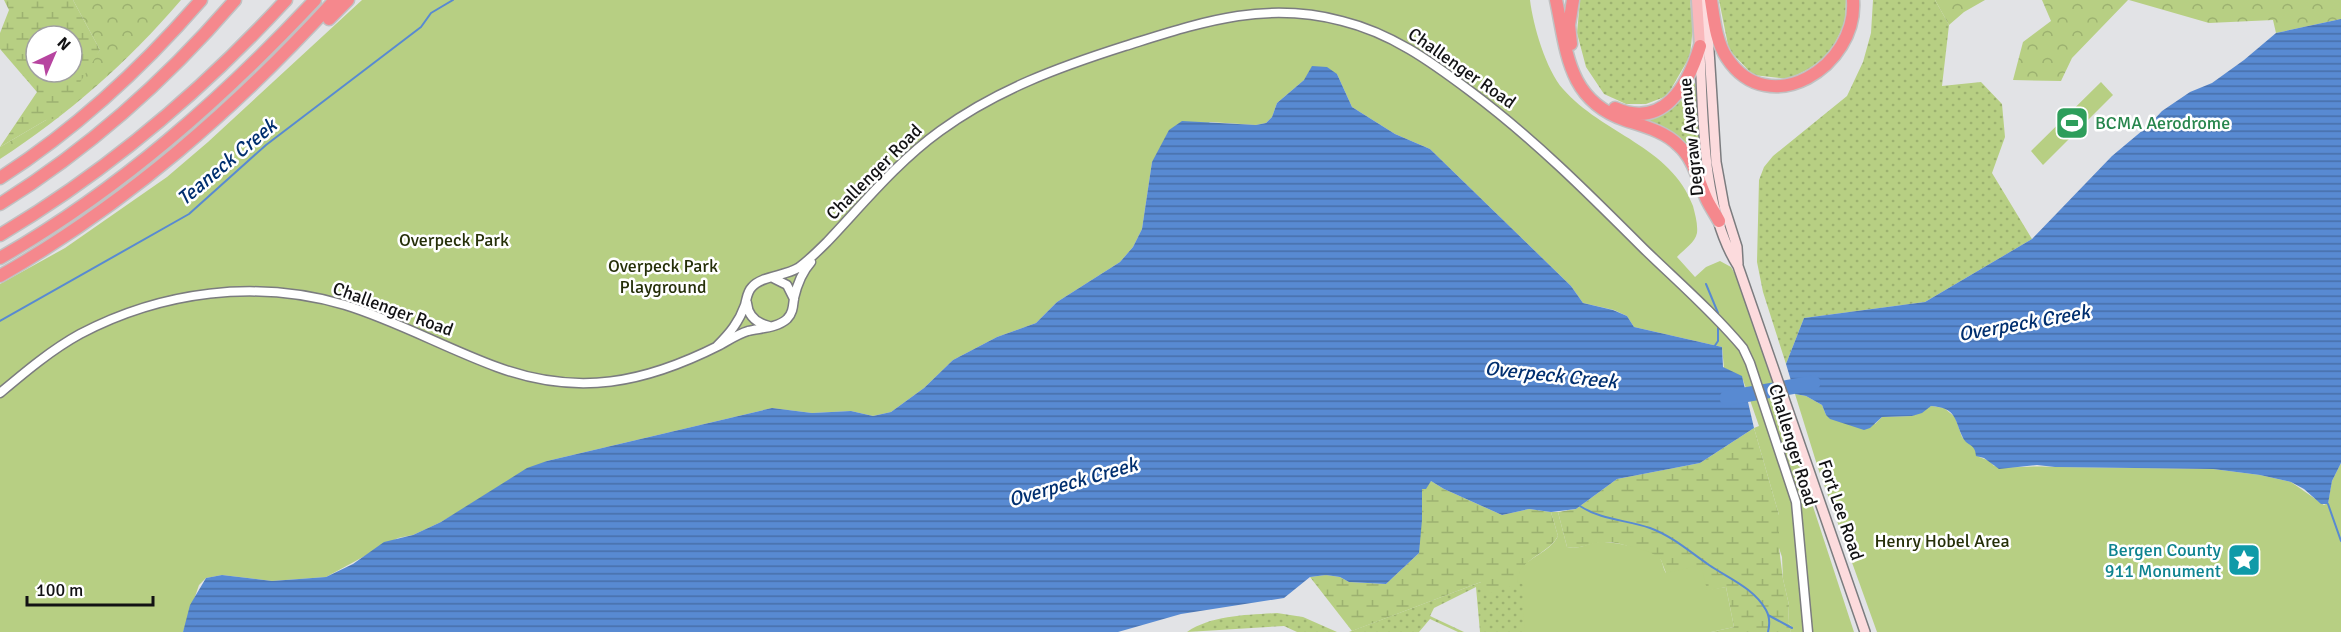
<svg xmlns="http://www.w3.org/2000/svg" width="2341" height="632" viewBox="0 0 2341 632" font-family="Signika,sans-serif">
  <defs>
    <pattern id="grass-dots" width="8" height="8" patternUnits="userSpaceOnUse" patternTransform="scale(1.5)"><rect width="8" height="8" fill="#b7cf83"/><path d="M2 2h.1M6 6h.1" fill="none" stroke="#9cb170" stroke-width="1.8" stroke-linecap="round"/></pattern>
    <pattern id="forest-crowns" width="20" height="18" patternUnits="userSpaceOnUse" patternTransform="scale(1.5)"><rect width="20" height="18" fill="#b7cf83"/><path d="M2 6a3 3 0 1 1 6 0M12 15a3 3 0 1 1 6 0" fill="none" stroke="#9cb170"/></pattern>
    <pattern id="wetland-marsh" width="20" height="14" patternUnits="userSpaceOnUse" patternTransform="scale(1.5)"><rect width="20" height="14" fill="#b7cf83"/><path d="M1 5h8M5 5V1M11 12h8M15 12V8" fill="none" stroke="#9cb170"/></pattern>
    <pattern id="water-rules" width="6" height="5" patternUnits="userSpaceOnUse" patternTransform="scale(1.5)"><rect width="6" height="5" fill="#588ad2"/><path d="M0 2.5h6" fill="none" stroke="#476fa9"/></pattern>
  </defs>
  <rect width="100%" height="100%" fill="#e2e3e6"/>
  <path fill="url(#grass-dots)" d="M1580,0H1690L1693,26L1690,56L1667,96L1646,104H1626L1604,94L1586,67L1577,33Z
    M1719,0H1846L1845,23L1830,53L1809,69L1788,79L1753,75L1729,50Z
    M1873,0H1935L1949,25L1942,86L1981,82L2002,104L2005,137L1992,173L2032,239L1925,302L1804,318L1786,364L1763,292L1757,262L1759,180L1764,167L1773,156L1847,96L1863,62L1871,33Z
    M1695,83L1702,173L1685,145L1632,119L1675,102Z
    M1528,560L1527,632H1480L1476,587L1434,608L1430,616L1464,632H1458L1430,619L1419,632H1349L1481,582Z
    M1277,613L1303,617L1337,632H1297L1284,626L1187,632C1212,615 1247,615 1277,613Z"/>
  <path fill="url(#forest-crowns)" d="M73,0H181C128,62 68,115 0,159V147L46,120L100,50Z
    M1935,0H1985L1964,12L1949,25Z
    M2042,0H2128L2072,58L2061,81L2013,80L2023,42L2051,21Z
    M2129,0H2341V19L2276,33L2273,20L2209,23Z"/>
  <path fill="url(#wetland-marsh)" fill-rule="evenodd" d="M4,0H73L100,50L58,118L46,120L0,147L37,92L0,49V33L9,10ZM36,36H72V72H36Z
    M1754,428L1779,515V548L1783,579L1789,605L1788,623L1792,627L1790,632H1711L1734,627L1726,587L1707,591L1666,573L1661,560C1643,553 1625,542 1605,542C1592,542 1580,550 1567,547L1558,512L1576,509L1617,479L1700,463Z
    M1431,481L1444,489L1502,515L1529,509L1551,512L1558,536C1548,555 1519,558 1517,582L1509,587L1487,594L1481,582L1352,631L1310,577L1326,575L1340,577L1349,582L1386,584L1419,553L1421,489Z"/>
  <path fill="#b7cf83" d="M362,0H1530C1533,25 1546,70 1563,89C1602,134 1671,146 1693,206C1695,214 1698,224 1697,233C1695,243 1683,250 1677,257L1695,277L1706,267L1720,261L1731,267L1740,283L1854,632H1790L1792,627L1788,623L1789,605L1783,579L1782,557L1779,548V515L1754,428L1759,426L1742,377L1724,368L1722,347L1634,327L1627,316L1614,310L1583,303L1571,286L1430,149L1395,134L1352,107L1337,74L1304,80L1277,103L1272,117L1266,123L1256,125L1210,122L1152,162L1142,229L1133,247L1120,262L1057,302L1036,323L997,337L953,360L924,388L891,412L873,416L851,411L812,413L772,408L547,461L441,522L413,535L398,538L326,577L272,581L222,575L206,578L199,585L183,632H0V284L65,248L167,177L208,142Z
    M2101,82L2113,95L2043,165L2031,151Z
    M1795,394L1806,396L1822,405L1826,415L1875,424L1882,417L1912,416L1931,406L1944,408L1955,417L1962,437L1975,448L1979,457L1990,461L1994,466C2015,469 2034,465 2055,467L2213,469L2260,475L2291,482L2324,505L2328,503L2332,481L2341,463V632H1877L1818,468Z
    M1551,512H1558L1567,547C1579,550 1588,543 1599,542C1611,541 1654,549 1661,560C1663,564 1663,568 1666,573L1701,565L1707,590L1726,587L1734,627L1711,632H1525L1523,610L1524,585L1517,582C1519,557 1547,557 1558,536Z"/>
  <path fill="url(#water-rules)" d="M2341,19V463L2332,481L2328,504H2321L2304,489L2291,482L2260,475L2213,469L2055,467L2037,465L1999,469L1984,458L1976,456C1975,443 1968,447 1963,438C1954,419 1957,408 1931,406L1922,413L1912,416L1882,417L1870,428L1864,430L1830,419L1826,415L1822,405L1806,396L1795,394L1786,364L1804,318L1925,302L2032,239L2112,156L2149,125L2162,111L2190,92L2212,83L2244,60L2276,33Z
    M1312,66L1327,67L1337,74L1352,107L1395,134L1430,149L1571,286L1583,303L1613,310L1627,316L1634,327L1722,347L1723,367L1742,376L1754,428L1700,463L1617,479L1576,509L1551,512L1529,509L1502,515L1444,489L1431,481L1426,489H1422V520L1419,553L1386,584L1349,582L1340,577L1326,575L1310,577L1284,598L1181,614L1118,632H183L190,605L206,578L222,575L272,581L326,577L353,564L384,542L413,535L441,522L527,468L547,461L772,408L812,413L851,411L873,416L891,412L924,388L953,360L997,337L1036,323L1057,302L1120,262L1133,247L1142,229L1152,162L1169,130L1182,121L1256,125L1266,123L1272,117L1277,103L1304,80Z"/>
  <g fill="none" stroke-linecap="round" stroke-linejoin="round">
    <path stroke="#588ad2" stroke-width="2" d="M1706,284L1718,313V318
      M0,321L189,214L266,145L421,27L431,13L453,0
      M1714,347L1718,341V323
      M2328,504L2341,541
      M1580,506C1601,520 1627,520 1650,528C1672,536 1690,552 1709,565C1728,578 1754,588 1766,610C1770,617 1770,624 1768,632
      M1768,615L1792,628"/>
    <path stroke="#588ad2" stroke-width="15" d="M1727,398L1813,383"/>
    <defs>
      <path id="tertiary" d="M773,278L787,285L794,299
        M747,303C748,316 756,323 769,326
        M717,346C730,333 739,322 745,305C747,298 747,292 752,287C761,276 785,276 798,268C808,261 818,251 827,242C863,204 897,162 940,131C996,90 1059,67 1125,46C1199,23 1263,0 1342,21C1391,33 1430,61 1470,91C1533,138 1588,193 1644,249C1677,281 1714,313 1743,348L1750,363L1796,502L1808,632
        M0,393C25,372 51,350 80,334C162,291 256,279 345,305C397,321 445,348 497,367C578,397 645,383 720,345C729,340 738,334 748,331C760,328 777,328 787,319C793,313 793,306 794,298C797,285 802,272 811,262"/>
      <path id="secondary" d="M1706,2L1716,162L1724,206L1737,247L1738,264
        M1700,52C1703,117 1702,210 1738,266L1865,632"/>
      <path id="primary" d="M1697,0L1700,46"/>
      <path id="motorway" d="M1556,0C1567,51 1567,100 1625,120C1643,126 1664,131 1678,145C1695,160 1698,182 1708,202C1711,208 1716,215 1719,221
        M1711,0C1714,19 1716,42 1727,58C1769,122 1858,66 1853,0
        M329,19L348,0
        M1571,44L1569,25L1573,0
        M1615,108C1664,130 1688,85 1700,46
        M0,178C76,129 142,68 201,0
        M0,204C90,148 166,80 235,0
        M0,235C108,171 201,92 286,0
        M0,258C119,190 221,100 315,0
        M0,276C129,202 235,109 335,0"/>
    </defs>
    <use href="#tertiary" stroke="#7b7c7f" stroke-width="11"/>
    <use href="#secondary" stroke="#7b7c7f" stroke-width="12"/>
    <use href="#primary" stroke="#c1c1c2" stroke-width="14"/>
    <use href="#motorway" stroke="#c1c1c2" stroke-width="15"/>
    <use href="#tertiary" stroke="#fff" stroke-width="8"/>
    <use href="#secondary" stroke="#fcdbdd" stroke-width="9"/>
    <use href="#primary" stroke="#f9b8bb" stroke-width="10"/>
    <use href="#motorway" stroke="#f5888d" stroke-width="12"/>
  </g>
  <defs>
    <symbol id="stadium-square" viewBox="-11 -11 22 22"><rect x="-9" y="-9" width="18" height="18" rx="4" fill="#2e9e5b" stroke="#fff"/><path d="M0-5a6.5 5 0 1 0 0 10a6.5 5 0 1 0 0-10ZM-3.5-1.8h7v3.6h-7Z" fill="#fff"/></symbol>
    <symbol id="sight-square" viewBox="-11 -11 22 22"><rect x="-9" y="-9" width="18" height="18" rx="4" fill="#0f9aa8" stroke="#fff"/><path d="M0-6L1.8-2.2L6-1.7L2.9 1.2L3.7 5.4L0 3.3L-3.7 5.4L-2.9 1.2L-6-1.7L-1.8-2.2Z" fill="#fff"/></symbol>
  </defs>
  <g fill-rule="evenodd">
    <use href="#stadium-square" x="2053" y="104" width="38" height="38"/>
    <use href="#sight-square" x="2225" y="541" width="38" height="38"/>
  </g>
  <g text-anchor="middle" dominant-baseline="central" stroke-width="5" stroke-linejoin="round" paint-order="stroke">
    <g font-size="18" fill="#121214" stroke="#fff">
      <text transform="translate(1462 68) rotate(35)">Challenger Road</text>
      <text transform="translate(1691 137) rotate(-96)">Degraw Avenue</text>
      <text transform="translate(874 172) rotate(-45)">Challenger Road</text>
      <text transform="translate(393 309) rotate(20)">Challenger Road</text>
      <text transform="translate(1793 445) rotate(73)">Challenger Road</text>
      <text transform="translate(1841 510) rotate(71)">Fort Lee Road</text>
    </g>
    <g font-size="18" fill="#27864d" stroke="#fff" text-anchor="start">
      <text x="2095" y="123">BCMA Aerodrome</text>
    </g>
    <g font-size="18" fill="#252f08" stroke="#fff">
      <text x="454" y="240">Overpeck Park</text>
      <text x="663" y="266">Overpeck Park<tspan x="663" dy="21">Playground</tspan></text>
      <text x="1942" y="541">Henry Hobel Area</text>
    </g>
    <g font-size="18" fill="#0d838f" stroke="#fff" text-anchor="end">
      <text x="2221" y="550">Bergen County<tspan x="2221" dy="21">911 Monument</tspan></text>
    </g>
    <g font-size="20" font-style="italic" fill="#002f6f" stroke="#fff">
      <text transform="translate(227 162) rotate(-40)">Teaneck Creek</text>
      <text transform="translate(2024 323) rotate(-10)">Overpeck Creek</text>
      <text transform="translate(1551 375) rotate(6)">Overpeck Creek</text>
      <text transform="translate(1073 482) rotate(-16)">Overpeck Creek</text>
    </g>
  </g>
  <g transform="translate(54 54) rotate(44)"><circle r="28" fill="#ffffff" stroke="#a0a0a1" stroke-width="1.5"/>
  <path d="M0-4.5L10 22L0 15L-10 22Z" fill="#b745a0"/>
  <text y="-9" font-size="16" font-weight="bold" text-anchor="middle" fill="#121214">N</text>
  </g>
  <path d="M27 596v9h126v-9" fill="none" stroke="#121214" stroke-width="3"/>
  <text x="36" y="596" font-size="18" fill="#121214" stroke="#ffffff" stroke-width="4.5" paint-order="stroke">100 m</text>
</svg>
